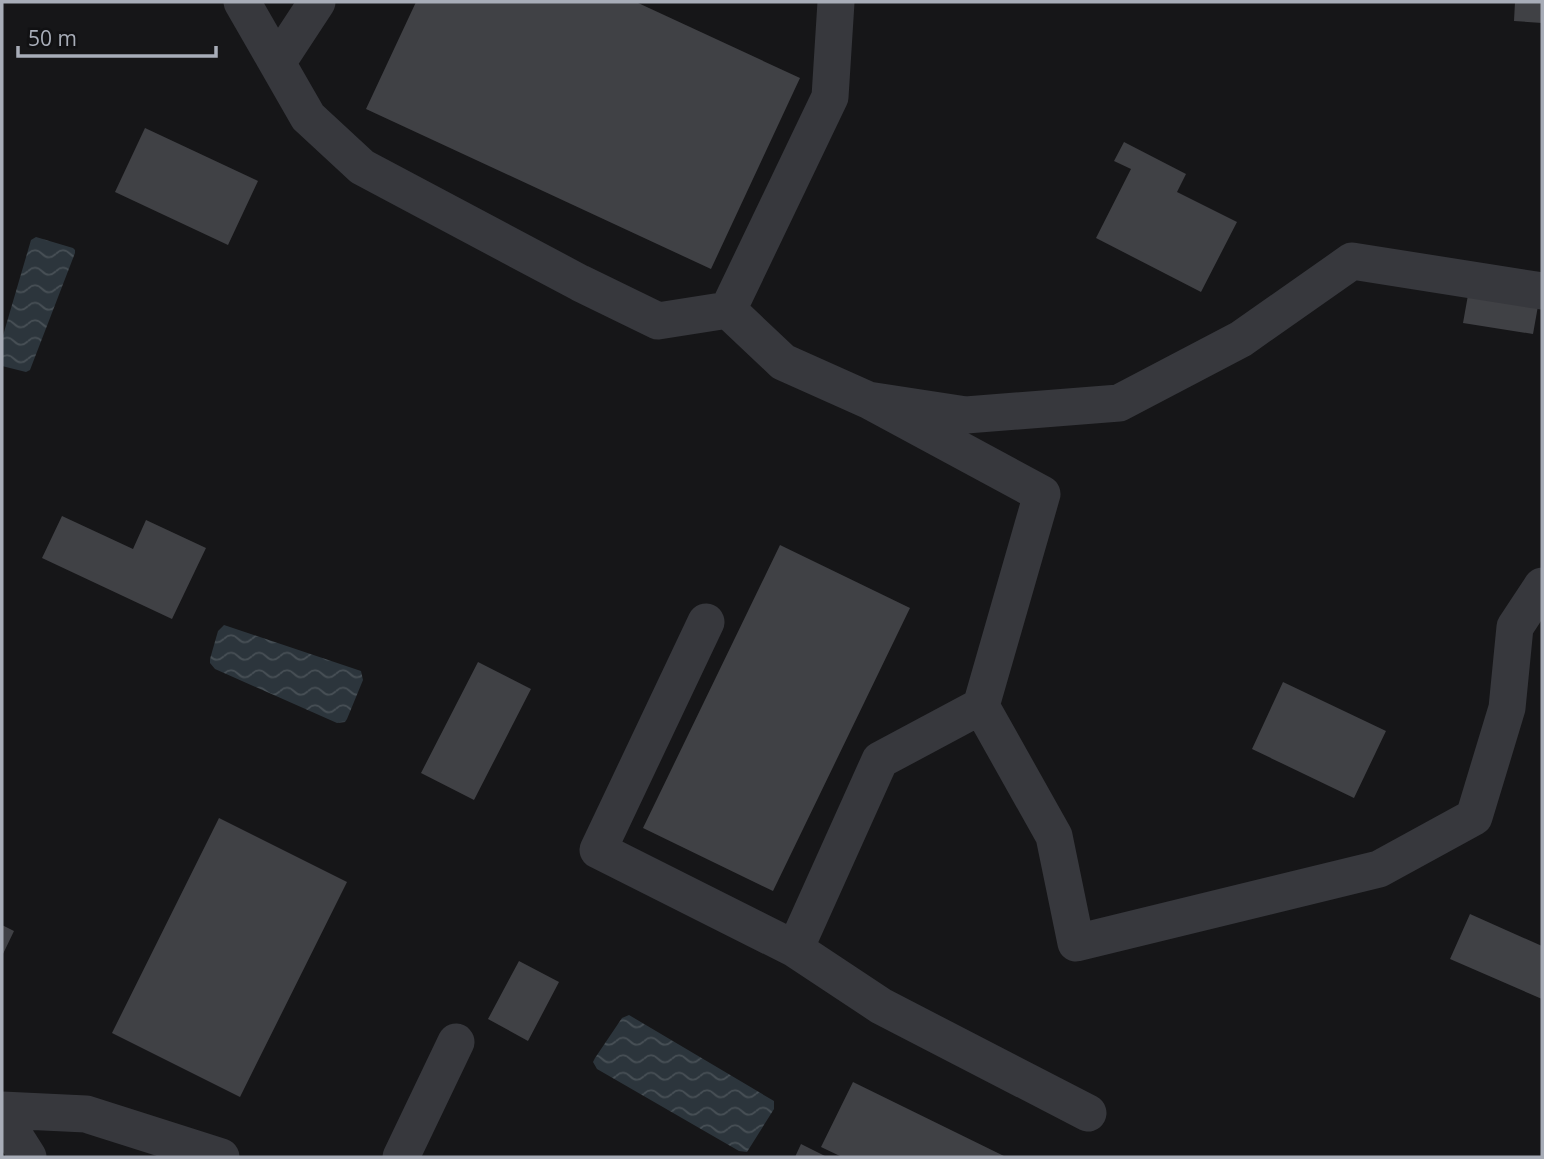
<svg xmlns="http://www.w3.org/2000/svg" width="1544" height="1159" viewBox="0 0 1544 1159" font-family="'Open Sans',sans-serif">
  <defs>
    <pattern id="water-waves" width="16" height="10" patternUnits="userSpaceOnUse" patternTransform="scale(1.75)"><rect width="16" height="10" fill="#2c353c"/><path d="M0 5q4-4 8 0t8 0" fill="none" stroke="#485056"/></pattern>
  </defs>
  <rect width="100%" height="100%" fill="#161618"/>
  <path fill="url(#water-waves)" d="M36,237L73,248L75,250V253L30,370L26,372L2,366V339L31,240Z
    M224,625L361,671L363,680L347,719L345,722L337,723L215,669L210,663V659L218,631Z
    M629,1015L774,1101V1109L747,1152L739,1151L597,1069L593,1062L595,1058L622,1018Z"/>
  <path fill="#404145" d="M416,2H636L800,78L711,269L366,109Z
    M1515,2H1542V23L1514,21Z
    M145,128L258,181L228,245L115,192Z
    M1124,142L1186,174L1177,192L1237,222L1201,292L1096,238L1131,169L1114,161Z
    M1468,295L1538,306L1533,334L1463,323Z
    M62,516L133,549L146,520L206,548L172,619L42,558Z
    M780,545L910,608L773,891L643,828Z
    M478,662L531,689L474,800L421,773Z
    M1283,682L1386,731L1354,798L1252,749Z
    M219,818L347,882L240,1097L112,1033Z
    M1470,914L1542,946V999L1450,959Z
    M2,925L14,931L2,956Z
    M519,961L559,982L528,1041L488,1019Z
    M853,1082L1006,1157H842L821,1147Z
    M801,1144L827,1157H795Z"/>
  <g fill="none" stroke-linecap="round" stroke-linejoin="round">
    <path stroke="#37383d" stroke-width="37" d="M242,2L308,117L362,167L580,283L658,321L728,310L830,97L836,2
      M277,63L317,2
      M728,310L783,362L868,400L966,415L1119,403L1241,339L1352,261L1542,291
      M868,400L1042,494L981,706L1054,836L1076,943L1379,869L1474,817L1507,708L1515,627L1542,586
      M706,622L598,850L795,949L880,760L981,706
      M795,949L881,1006L1088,1113
      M2,1110L86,1114L221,1157
      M2,1116L28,1157
      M401,1157L456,1042"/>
  </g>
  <rect width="1544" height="1159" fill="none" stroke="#a8adb8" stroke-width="7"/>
  <path d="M18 46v10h198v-10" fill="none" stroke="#a8adb8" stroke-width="3.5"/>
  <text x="28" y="46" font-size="21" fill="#a8adb8" stroke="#111113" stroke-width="5" paint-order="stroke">50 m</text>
</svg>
